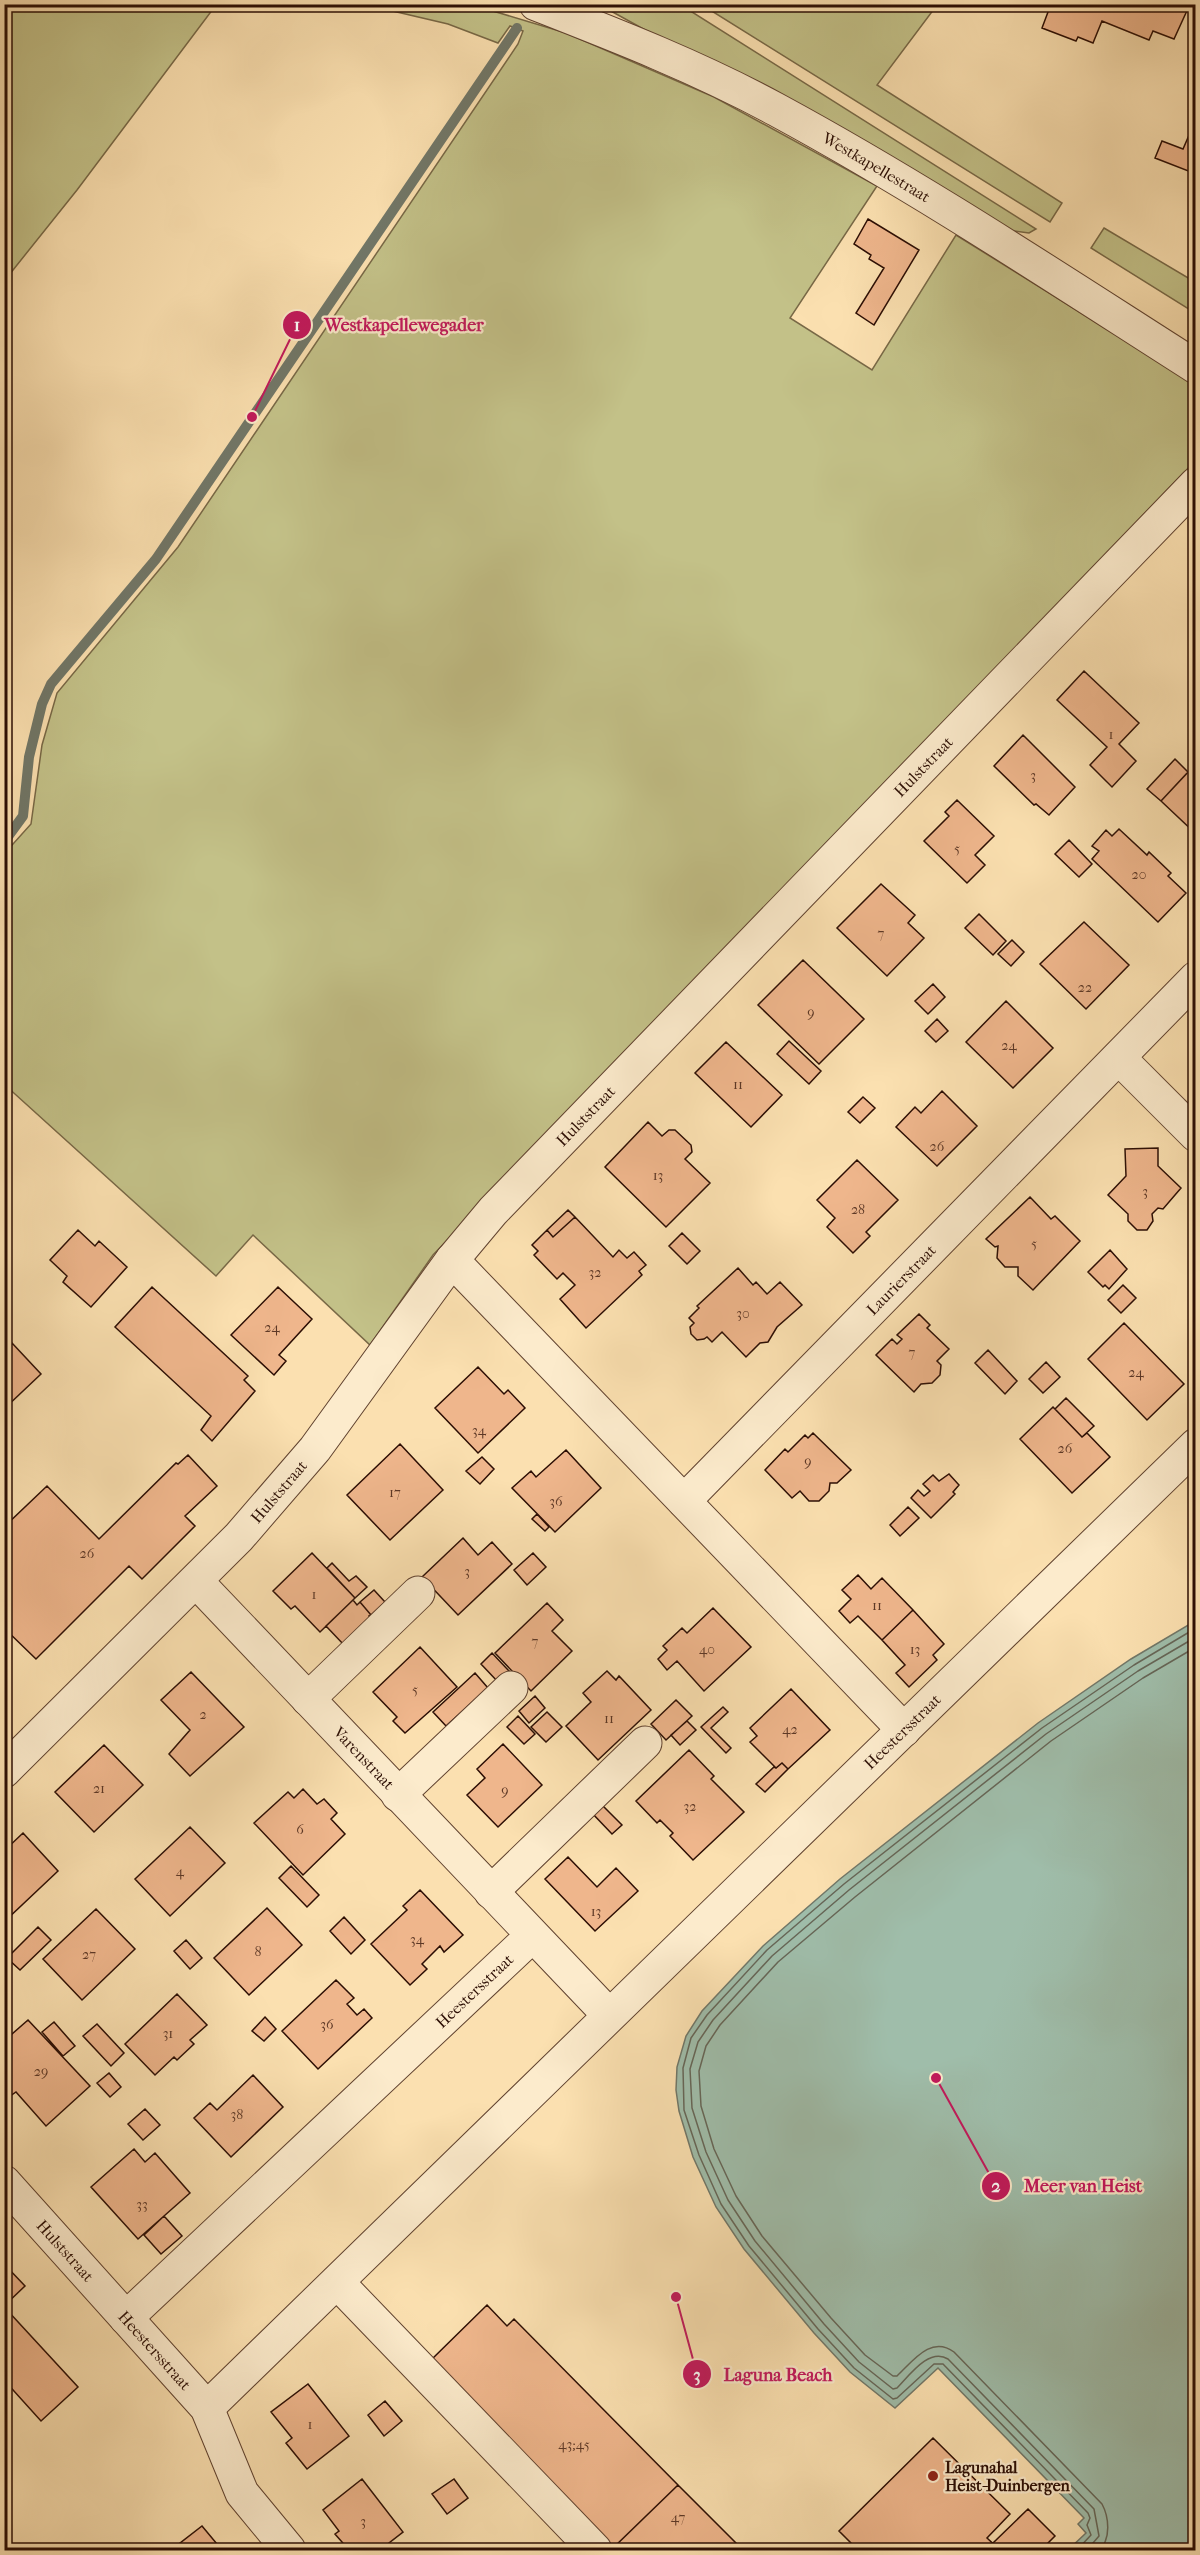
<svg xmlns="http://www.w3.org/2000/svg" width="1200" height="2555" viewBox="0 0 1200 2555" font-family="'IM FELL French Canon',serif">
  <rect width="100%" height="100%" fill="#fbe0b0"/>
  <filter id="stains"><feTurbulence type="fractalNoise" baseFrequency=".00333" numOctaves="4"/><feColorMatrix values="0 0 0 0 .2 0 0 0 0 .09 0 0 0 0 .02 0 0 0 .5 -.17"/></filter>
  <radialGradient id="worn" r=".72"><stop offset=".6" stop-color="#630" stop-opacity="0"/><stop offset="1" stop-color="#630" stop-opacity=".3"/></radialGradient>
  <path fill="#c3c188" stroke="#786846" stroke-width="1.5" d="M5,4L216,5L77,190L5,280Z
    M367,5H473L566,33L714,97L877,186L790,318L872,370L956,235L1195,384V461L433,1255L370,1345L253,1235L216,1276L5,1085L4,854L31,824L42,745L57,693L178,547L518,44L523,31L510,26L498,43L448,24Z
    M600,5H681L1036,229L1029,233L1007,230Z
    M702,5H937L877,85L1062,203L1050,222Z
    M1104,228L1195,282V313L1091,248Z"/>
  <path fill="#9fbdaa" stroke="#717768" stroke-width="1.5" d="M1195,1621V2550H1068L1086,2533L1078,2524L1084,2518L938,2368L895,2408L850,2372L814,2333L744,2249L716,2207L693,2157L679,2111L676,2090L677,2067L686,2036L702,2011L763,1946L840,1879L1038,1723L1131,1659Z"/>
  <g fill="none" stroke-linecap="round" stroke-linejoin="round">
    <path stroke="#666657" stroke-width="1.5" d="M1077,2550L1091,2535L1087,2525L1090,2518L1088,2513L943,2364H934L897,2398L893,2399L854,2368L818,2329L749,2246L721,2204L699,2155L684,2110L683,2068L691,2038L707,2015L767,1950L844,1884L1042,1728L1134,1665L1196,1628
      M1087,2550L1099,2536L1094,2509L948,2359C929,2347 909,2376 897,2388L893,2389L859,2362L824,2324L755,2241L728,2200L706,2152L692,2108L690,2069L698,2042L713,2020L772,1956L849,1890L1046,1734L1138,1671L1196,1637
      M1100,2550C1111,2538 1109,2517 1102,2504L954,2352C931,2335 913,2361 897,2376H893L865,2355L831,2318L762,2236L736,2196L714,2149L701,2106L699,2071L706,2046L720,2025L778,1962L855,1897L1051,1741L1143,1678L1196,1647"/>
    <path stroke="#717768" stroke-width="10" d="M4,842L23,816L29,757L42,704L51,684L156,559L517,28"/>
  </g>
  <path fill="#efb68c" stroke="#2c0e04" stroke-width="1.5" d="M1051,4H1190L1174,39L1153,31L1149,40L1102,21L1093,43L1078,37L1076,41L1042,28Z
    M1190,133L1196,135V174L1155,158L1162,141L1183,149Z
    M868,219L919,250L874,325L856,313L884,268L869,259L871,255L854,244Z
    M1084,671L1139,723L1119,744L1136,761L1112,787L1090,765L1107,747L1057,700Z
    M1023,735L1075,787L1049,815L1036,804L1034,805L994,766Z
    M1175,759L1188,772L1161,801L1147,789Z
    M1191,769L1196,773V834L1161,801Z
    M957,800L994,836L975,855L985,865L967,883L924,841L949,816L945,812Z
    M1119,829L1147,855L1149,852L1171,873L1168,876L1186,893L1158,922L1092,859L1099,851L1092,846L1106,830L1112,836Z
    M1069,840L1092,864L1079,877L1055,854Z
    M881,884L915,915L908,923L924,938L887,976L837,928Z
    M979,914L1006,941L993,955L965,928Z
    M1084,922L1129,965L1086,1009L1040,964Z
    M1012,940L1024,952L1011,966L998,954Z
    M803,960L864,1019L819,1064L758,1005Z
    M933,984L945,997L928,1014L915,1001Z
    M1006,1001L1053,1048L1013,1088L966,1042Z
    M937,1019L948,1031L936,1042L925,1031Z
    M789,1041L821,1071L809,1084L777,1054Z
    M726,1042L782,1095L751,1127L695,1073Z
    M942,1091L977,1126L937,1166L896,1127L915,1107L921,1113Z
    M863,1097L875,1108L860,1123L848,1112Z
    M648,1122L662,1136L669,1130H675L691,1145L692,1152L685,1159L710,1183L666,1227L605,1167Z
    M1158,1148V1166L1181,1188L1163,1209L1158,1208L1152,1214L1153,1221L1147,1230H1137L1128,1221V1214L1108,1195L1126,1176L1125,1149Z
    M857,1160L898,1200L866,1232L870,1236L853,1253L827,1227L835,1218L817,1200Z
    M1030,1197L1051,1219L1055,1216L1080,1241L1033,1290L1018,1276V1267H1005L997,1258L998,1246L995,1247L986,1239Z
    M568,1210L575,1217L553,1237L547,1230Z
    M575,1217L613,1257L619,1250L627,1258L634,1252L646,1265L639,1271L642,1275L586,1328L560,1299L575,1285L563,1273L557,1279L534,1255L538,1251L532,1245L547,1230L553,1237Z
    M78,1230L95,1246L99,1241L127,1267L91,1307L63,1282L67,1276L50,1260Z
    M682,1233L700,1251L687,1264L669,1246Z
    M1110,1250L1127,1269L1109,1289L1105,1285L1103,1287L1088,1272Z
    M738,1268L753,1285L756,1282L767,1294L780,1282L802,1305L777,1327L768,1342L760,1343L746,1357L722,1332L712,1342L707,1337L704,1339L697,1340L691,1334L690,1327L694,1323L689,1318L699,1308L697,1306Z
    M1123,1285L1136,1298L1121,1313L1108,1300Z
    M152,1287L248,1376L244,1380L255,1391L212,1441L201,1430L211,1416L115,1327Z
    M278,1287L312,1319L279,1355L286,1361L274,1375L231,1335Z
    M919,1314L930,1325L927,1328L949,1349L937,1361L941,1365L940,1375L932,1383L921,1384L914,1392L876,1355L892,1339L897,1344L902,1339L897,1335Z
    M1124,1323L1184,1384L1147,1420L1088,1359Z
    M12,1343L41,1374L4,1409V1350Z
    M988,1350L1017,1381L1005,1394L975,1363Z
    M1046,1362L1060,1377L1043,1393L1029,1379Z
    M478,1367L504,1394L508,1390L525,1408L478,1453L435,1408Z
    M1066,1398L1094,1426L1082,1437L1055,1409Z
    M1053,1407L1082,1437L1087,1433L1110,1457L1072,1493L1020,1439Z
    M813,1433L851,1470L837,1483H830L829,1491L819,1501H809L800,1491L792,1498L765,1470L785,1449L788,1452L805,1435L808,1438Z
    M400,1444L443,1490L390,1540L347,1495Z
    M566,1450L601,1488L555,1532L512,1488L531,1471L536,1477Z
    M188,1455L217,1486L185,1516L195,1526L142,1579L129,1566L36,1659L4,1628V1527L47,1486L99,1539L176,1463L178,1464Z
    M482,1457L494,1469L480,1484L466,1471Z
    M949,1474L959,1485L953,1492L955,1494L931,1518L911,1498L918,1490L924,1496L930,1491L923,1484L933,1475L939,1481Z
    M908,1507L919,1518L900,1536L890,1525Z
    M537,1514L549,1527L545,1531L532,1519Z
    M463,1538L478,1555L492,1542L512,1564L458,1615L422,1577Z
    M312,1553L355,1598L320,1632L295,1606L291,1609L273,1591Z
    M533,1553L546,1567L527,1585L514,1570Z
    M332,1563L349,1581L356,1576L367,1587L355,1598L327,1568Z
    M858,1575L871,1589L882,1578L913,1610L882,1640L858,1616L850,1623L839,1611L851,1599L842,1590Z
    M374,1590L385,1602L371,1615L360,1602Z
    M353,1600L357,1605L360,1602L371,1615L369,1616L370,1619L344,1645L326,1626Z
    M547,1603L563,1620L552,1631L572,1651L531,1691L495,1653Z
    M713,1608L751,1647L704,1691L677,1661L667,1670L658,1659L667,1650L663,1646L682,1628L687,1633Z
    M913,1610L944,1644L933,1655L937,1660L909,1687L896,1673L905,1665L882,1640Z
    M420,1647L457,1687L405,1733L393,1721L397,1717L373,1692Z
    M492,1653L509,1671L498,1682L481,1664Z
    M607,1671L616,1680L619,1676L651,1710L598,1760L566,1726L591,1702L583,1693Z
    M191,1672L244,1727L190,1776L169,1754L190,1730L161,1700Z
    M475,1673L488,1688L446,1726L433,1712Z
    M791,1689L830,1730L788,1769L782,1763L776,1768L750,1742L757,1736L750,1728Z
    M535,1696L545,1708L529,1723L519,1711Z
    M676,1700L692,1716L666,1740L651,1724Z
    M723,1707L728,1712L711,1728L731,1748L726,1753L701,1727Z
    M547,1712L562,1727L546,1742L531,1727Z
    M518,1716L535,1734L524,1744L507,1727Z
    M687,1721L696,1730L680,1745L671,1735Z
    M503,1744L542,1785L498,1827L467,1795L485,1778L477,1769Z
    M104,1745L143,1785L94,1832L55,1792Z
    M689,1750L714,1776L711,1779L744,1812L693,1860L670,1836L673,1833L660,1820L657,1823L636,1801Z
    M782,1763L788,1769L765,1792L756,1784L774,1767L776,1768Z
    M303,1789L317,1804L324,1799L337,1813L331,1819L345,1834L303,1875L254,1823L288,1792L294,1798Z
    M602,1805L622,1825L612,1834L592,1813Z
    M190,1827L225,1863L170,1916L135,1879Z
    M23,1833L58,1871L5,1921L4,1851Z
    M568,1857L597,1887L616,1868L638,1891L595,1931L545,1879Z
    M291,1866L319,1895L307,1907L279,1878Z
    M420,1890L463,1935L444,1952L440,1946L422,1964L427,1969L410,1985L371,1944L407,1910L403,1906Z
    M267,1908L302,1945L249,1995L214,1958Z
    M96,1909L135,1949L82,2000L43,1959Z
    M344,1917L365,1940L351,1954L330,1931Z
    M38,1927L51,1940L20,1970L7,1958Z
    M186,1940L202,1958L190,1969L174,1951Z
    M336,1980L354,1998L347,2004L357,2015L364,2009L372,2018L318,2069L282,2031Z
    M177,1994L207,2025L190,2040L194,2044L177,2060L174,2057L155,2075L125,2044Z
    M265,2017L276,2029L264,2041L252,2031Z
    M28,2020L90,2086L46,2126L16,2092L6,2099L4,2098V2041Z
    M54,2022L75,2046L63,2056L42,2032Z
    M97,2024L124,2053L111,2066L83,2036Z
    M109,2073L121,2087L110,2097L97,2083Z
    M253,2075L283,2107L231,2157L194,2118L210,2103L217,2110Z
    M145,2109L160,2125L143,2140L128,2124Z
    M134,2149L145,2162L155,2153L190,2193L138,2239L91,2187Z
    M164,2216L182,2236L161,2254L144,2235Z
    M6,2266L25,2286L4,2306V2268Z
    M487,2305L507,2326L514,2319L678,2485L612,2549L430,2361Z
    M7,2310L78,2387L41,2421L4,2380V2313Z
    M308,2384L349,2436L307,2469L286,2443L292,2438L271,2412Z
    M385,2401L402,2421L384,2436L368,2415Z
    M933,2438L1010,2514L987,2538L1000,2550H858L839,2531Z
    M362,2479L403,2532L380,2550H349L335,2534L339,2531L323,2510Z
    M454,2479L468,2498L447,2514L432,2494Z
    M678,2485L743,2550L612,2549Z
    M1028,2509L1055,2536L1041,2550H1000L993,2543Z
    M202,2526L222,2550H171Z"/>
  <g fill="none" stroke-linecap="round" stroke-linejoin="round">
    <defs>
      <g id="minor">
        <path id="s1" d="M536,4C618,36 700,68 777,110C921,188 1058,279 1196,367"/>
        <path d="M1119,1058L1196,1135"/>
        <path d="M452,1260L904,1730"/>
        <path id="s2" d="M684,1501L1196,978"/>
        <path id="s3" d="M196,1581L609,2015"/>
        <path d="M308,1699L418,1593"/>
        <path id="s4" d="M4,1771L239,1537L315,1449L452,1260L493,1211L1196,484"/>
        <path d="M398,1795L511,1688"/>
        <path d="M491,1892L645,1743"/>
        <path id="s5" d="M4,2182L207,2408L242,2493L289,2550"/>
        <path d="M337,2282L595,2550"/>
        <path id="s6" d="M126,2318L532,1936"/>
        <path id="s7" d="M207,2408L1196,1445"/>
      </g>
    </defs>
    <use href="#minor" stroke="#60422f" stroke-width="35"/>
    <use href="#minor" stroke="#fcebcc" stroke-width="33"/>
  </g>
  <circle fill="#8f2418" stroke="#fcebcc" stroke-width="2" cx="933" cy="2476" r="6"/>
  <g text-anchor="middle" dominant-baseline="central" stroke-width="4.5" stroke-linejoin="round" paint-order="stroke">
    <g font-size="14" fill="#5d3826">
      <text x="1111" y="734">1</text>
      <text x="1033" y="775">3</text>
      <text x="957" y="848">5</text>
      <text x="1139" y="874">20</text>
      <text x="881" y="933">7</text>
      <text x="1085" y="987">22</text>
      <text x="811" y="1012">9</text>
      <text x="1009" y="1045">24</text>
      <text x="738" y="1084">11</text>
      <text x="937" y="1146">26</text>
      <text x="658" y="1175">13</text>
      <text x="1145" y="1191">3</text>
      <text x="858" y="1209">28</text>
      <text x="1034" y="1243">5</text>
      <text x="595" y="1272">32</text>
      <text x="743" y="1313">30</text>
      <text x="272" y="1327">24</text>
      <text x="912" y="1352">7</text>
      <text x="1136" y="1372">24</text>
      <text x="479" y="1430">34</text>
      <text x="1065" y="1448">26</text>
      <text x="808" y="1461">9</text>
      <text x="395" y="1492">17</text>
      <text x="556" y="1501">36</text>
      <text x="87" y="1553">26</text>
      <text x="467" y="1571">3</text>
      <text x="314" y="1594">1</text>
      <text x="877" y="1605">11</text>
      <text x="535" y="1641">7</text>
      <text x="707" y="1649">40</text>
      <text x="915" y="1649">13</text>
      <text x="415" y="1689">5</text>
      <text x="203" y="1714">2</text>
      <text x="609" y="1718">11</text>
      <text x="790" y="1729">42</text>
      <text x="99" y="1788">21</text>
      <text x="505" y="1790">9</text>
      <text x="690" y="1806">32</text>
      <text x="300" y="1829">6</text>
      <text x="180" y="1871">4</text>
      <text x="596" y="1911">13</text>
      <text x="417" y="1939">34</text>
      <text x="258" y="1951">8</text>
      <text x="89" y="1954">27</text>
      <text x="327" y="2024">36</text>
      <text x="168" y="2033">31</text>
      <text x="41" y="2071">29</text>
      <text x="237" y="2114">38</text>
      <text x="142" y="2204">33</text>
      <text x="310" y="2424">1</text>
      <text x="574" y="2444">43;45</text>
      <text x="678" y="2517">47</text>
      <text x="363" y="2521">3</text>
    </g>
    <g font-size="16" fill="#2c0e04" stroke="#fcebcc">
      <text stroke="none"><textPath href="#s1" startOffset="378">Westkapellestraat</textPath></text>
      <text stroke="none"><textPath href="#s4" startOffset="1364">Hulststraat</textPath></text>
      <text stroke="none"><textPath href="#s4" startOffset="878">Hulststraat</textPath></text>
      <text stroke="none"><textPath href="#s2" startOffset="310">Laurierstraat</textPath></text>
      <text stroke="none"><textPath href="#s4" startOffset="392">Hulststraat</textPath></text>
      <text stroke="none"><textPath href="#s7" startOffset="970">Heestersstraat</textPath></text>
      <text stroke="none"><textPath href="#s3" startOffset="244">Varenstraat</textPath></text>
      <text stroke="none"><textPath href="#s6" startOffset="478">Heestersstraat</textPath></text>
      <text stroke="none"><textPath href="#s5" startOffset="92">Hulststraat</textPath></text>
      <text stroke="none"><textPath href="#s5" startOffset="226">Heestersstraat</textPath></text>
    </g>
    <g font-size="16" font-weight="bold" fill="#2c0e04" stroke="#fcebcc" text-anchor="start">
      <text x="945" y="2467">Lagunahal<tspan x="945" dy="18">Heist-Duinbergen</tspan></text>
    </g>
  </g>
  <path fill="none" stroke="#c2185b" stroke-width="2" d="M252 417L297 325M936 2078L996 2186M676 2297L697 2374"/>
  <g fill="#c2185b" stroke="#fcebcc" stroke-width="2">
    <circle cx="252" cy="417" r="6"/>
    <circle cx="936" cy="2078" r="6"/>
    <circle cx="676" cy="2297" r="6"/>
    <circle cx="297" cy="325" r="15"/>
    <circle cx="996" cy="2186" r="15"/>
    <circle cx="697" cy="2374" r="15"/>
  </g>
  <g font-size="18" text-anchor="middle" font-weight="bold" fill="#fff">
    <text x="297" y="331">1</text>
    <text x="996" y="2192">2</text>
    <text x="697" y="2381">3</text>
  </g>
  <g font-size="18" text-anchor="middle" font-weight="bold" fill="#c2185b" stroke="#fcebcc" stroke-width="4.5" stroke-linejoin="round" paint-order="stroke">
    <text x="404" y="331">Westkapellewegader</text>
    <text x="1083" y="2192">Meer van Heist</text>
    <text x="778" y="2381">Laguna Beach</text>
  </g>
  <rect width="1200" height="2555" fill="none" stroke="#fbe0b0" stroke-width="24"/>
  <rect x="6" y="6" width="1188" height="2543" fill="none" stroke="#2c0e04" stroke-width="3"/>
  <rect x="12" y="12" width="1176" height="2531" fill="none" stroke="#2c0e04" stroke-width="1.5"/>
  <rect width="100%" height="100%" filter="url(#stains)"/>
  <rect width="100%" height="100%" fill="url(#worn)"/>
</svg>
